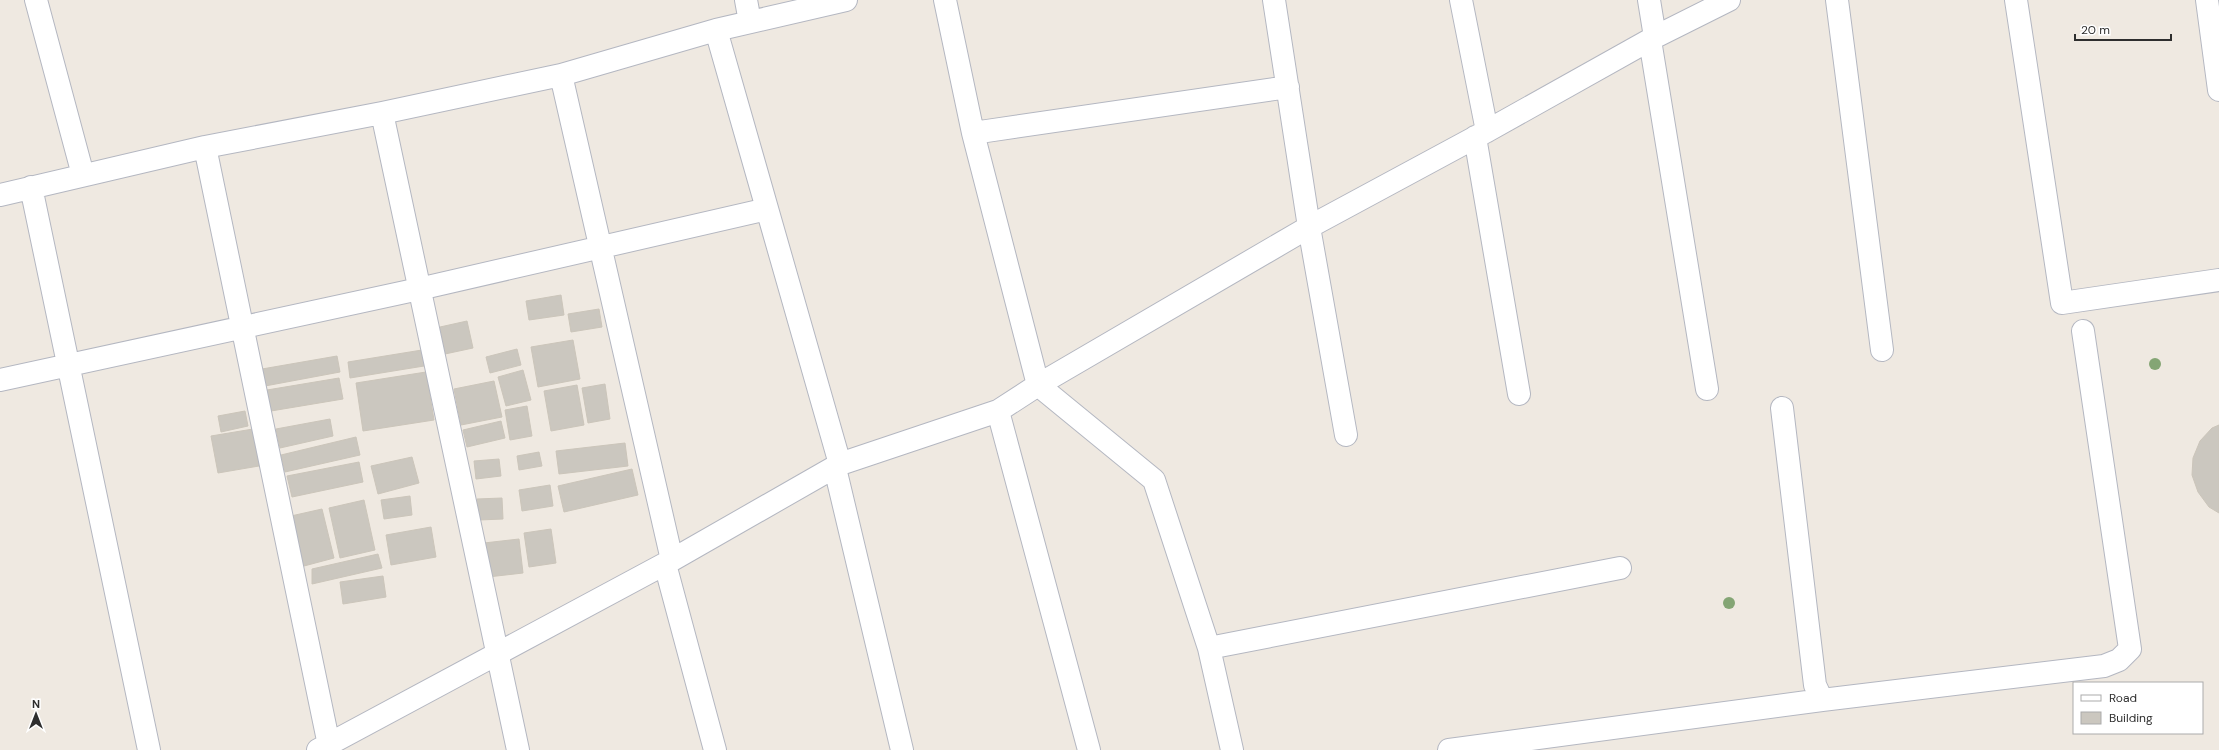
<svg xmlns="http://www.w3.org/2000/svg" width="2219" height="750" viewBox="0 0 2219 750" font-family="'DM Sans',sans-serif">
  <rect width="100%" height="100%" fill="#efe9e1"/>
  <path fill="#cbc7bf" stroke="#cbc5ba" d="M561,295L564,315L529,320L526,301Z
    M599,309L602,327L571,332L568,314Z
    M467,321L473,348L445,354L440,327Z
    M573,340L580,379L538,387L531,347Z
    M517,349L521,365L490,373L486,357Z
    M422,350L424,366L350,378L348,362Z
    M337,356L340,372L265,386L262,369Z
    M523,370L531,400L506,406L498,377Z
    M426,372L434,420L363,431L356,383Z
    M339,378L343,399L271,411L267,390Z
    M494,381L502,417L461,425L454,389Z
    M605,384L610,419L588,423L582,388Z
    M577,385L584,425L551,431L544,391Z
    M527,406L532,436L510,440L505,410Z
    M245,411L248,426L221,432L218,416Z
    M330,419L333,436L280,448L276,429Z
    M501,421L505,438L467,447L463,430Z
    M2219,425V513L2209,507L2198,492L2192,475L2193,458L2200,441L2212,428Z
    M253,429L259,466L218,473L211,436Z
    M356,437L360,455L285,472L281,455Z
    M625,443L628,466L559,474L556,451Z
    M539,452L542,466L519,470L517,456Z
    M412,457L419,483L378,494L371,466Z
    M499,459L501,476L476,479L474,461Z
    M359,462L363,482L292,497L287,476Z
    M632,469L638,495L564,512L558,486Z
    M550,485L553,506L522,511L519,490Z
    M410,496L412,515L384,519L381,500Z
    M502,498L503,519L479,520L477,499Z
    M364,500L375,550L340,558L329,508Z
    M322,509L334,558L304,566L291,516Z
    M431,527L436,557L391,565L386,535Z
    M551,529L556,563L529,567L524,533Z
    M519,539L523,573L488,577L484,543Z
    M378,554L382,568L312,584V569Z
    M383,576L386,597L343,604L340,582Z"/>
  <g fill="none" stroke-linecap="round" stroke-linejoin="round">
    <defs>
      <path id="minor" d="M36,0L83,175
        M746,0L750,22
        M945,0L973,133L1038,385L1154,480L1209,648L1232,750
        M1274,0L1309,227L1346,435
        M1461,0L1487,131
        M1649,0L1655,37
        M1837,0L1882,350
        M2016,0L2062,303L2219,280
        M2207,0L2219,90
        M716,30L840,464
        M1650,40L1707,389
        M561,75L672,560
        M382,113L518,750
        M973,133L1288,87
        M1475,137L1519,394
        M205,147L330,750
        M31,187L149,750
        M0,195L205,147L382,113L561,75L716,30L846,0
        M0,380L419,289L767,209
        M1782,408L1815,685L1822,700L2104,666L2119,660L2130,649L2083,331
        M998,411L1089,750
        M835,468L902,750
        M665,564L715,750
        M1209,648L1620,568
        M318,750L672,560L840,464L998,411L1038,385L1309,227L1487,131L1655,37L1729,0
        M1449,750L1822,700"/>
    </defs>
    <use href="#minor" stroke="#b4b7c1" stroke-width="24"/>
    <use href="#minor" stroke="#fff" stroke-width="22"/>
  </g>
  <g fill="#84a574">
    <circle cx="2155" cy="364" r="6"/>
    <circle cx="1729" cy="603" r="6"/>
  </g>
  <rect x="2073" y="682" width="130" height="52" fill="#ffffff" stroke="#ababab"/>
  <rect x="2081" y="695" width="20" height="6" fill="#ffffff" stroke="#ababab"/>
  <text x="2109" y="702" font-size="12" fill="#2e2e2e">Road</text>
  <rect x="2081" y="712" width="20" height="12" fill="#cbc7bf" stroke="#ababab"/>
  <text x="2109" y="722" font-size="12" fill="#2e2e2e">Building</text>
  <g transform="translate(36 714)" stroke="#ffffff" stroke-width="3" paint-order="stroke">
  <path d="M0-3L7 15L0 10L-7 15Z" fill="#2e2e2e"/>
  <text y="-6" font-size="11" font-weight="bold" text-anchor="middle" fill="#2e2e2e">N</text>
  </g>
  <path d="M2075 34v6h96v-6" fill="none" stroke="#2e2e2e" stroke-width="2"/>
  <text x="2081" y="34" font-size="12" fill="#2e2e2e" stroke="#ffffff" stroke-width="3" paint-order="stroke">20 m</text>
</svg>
